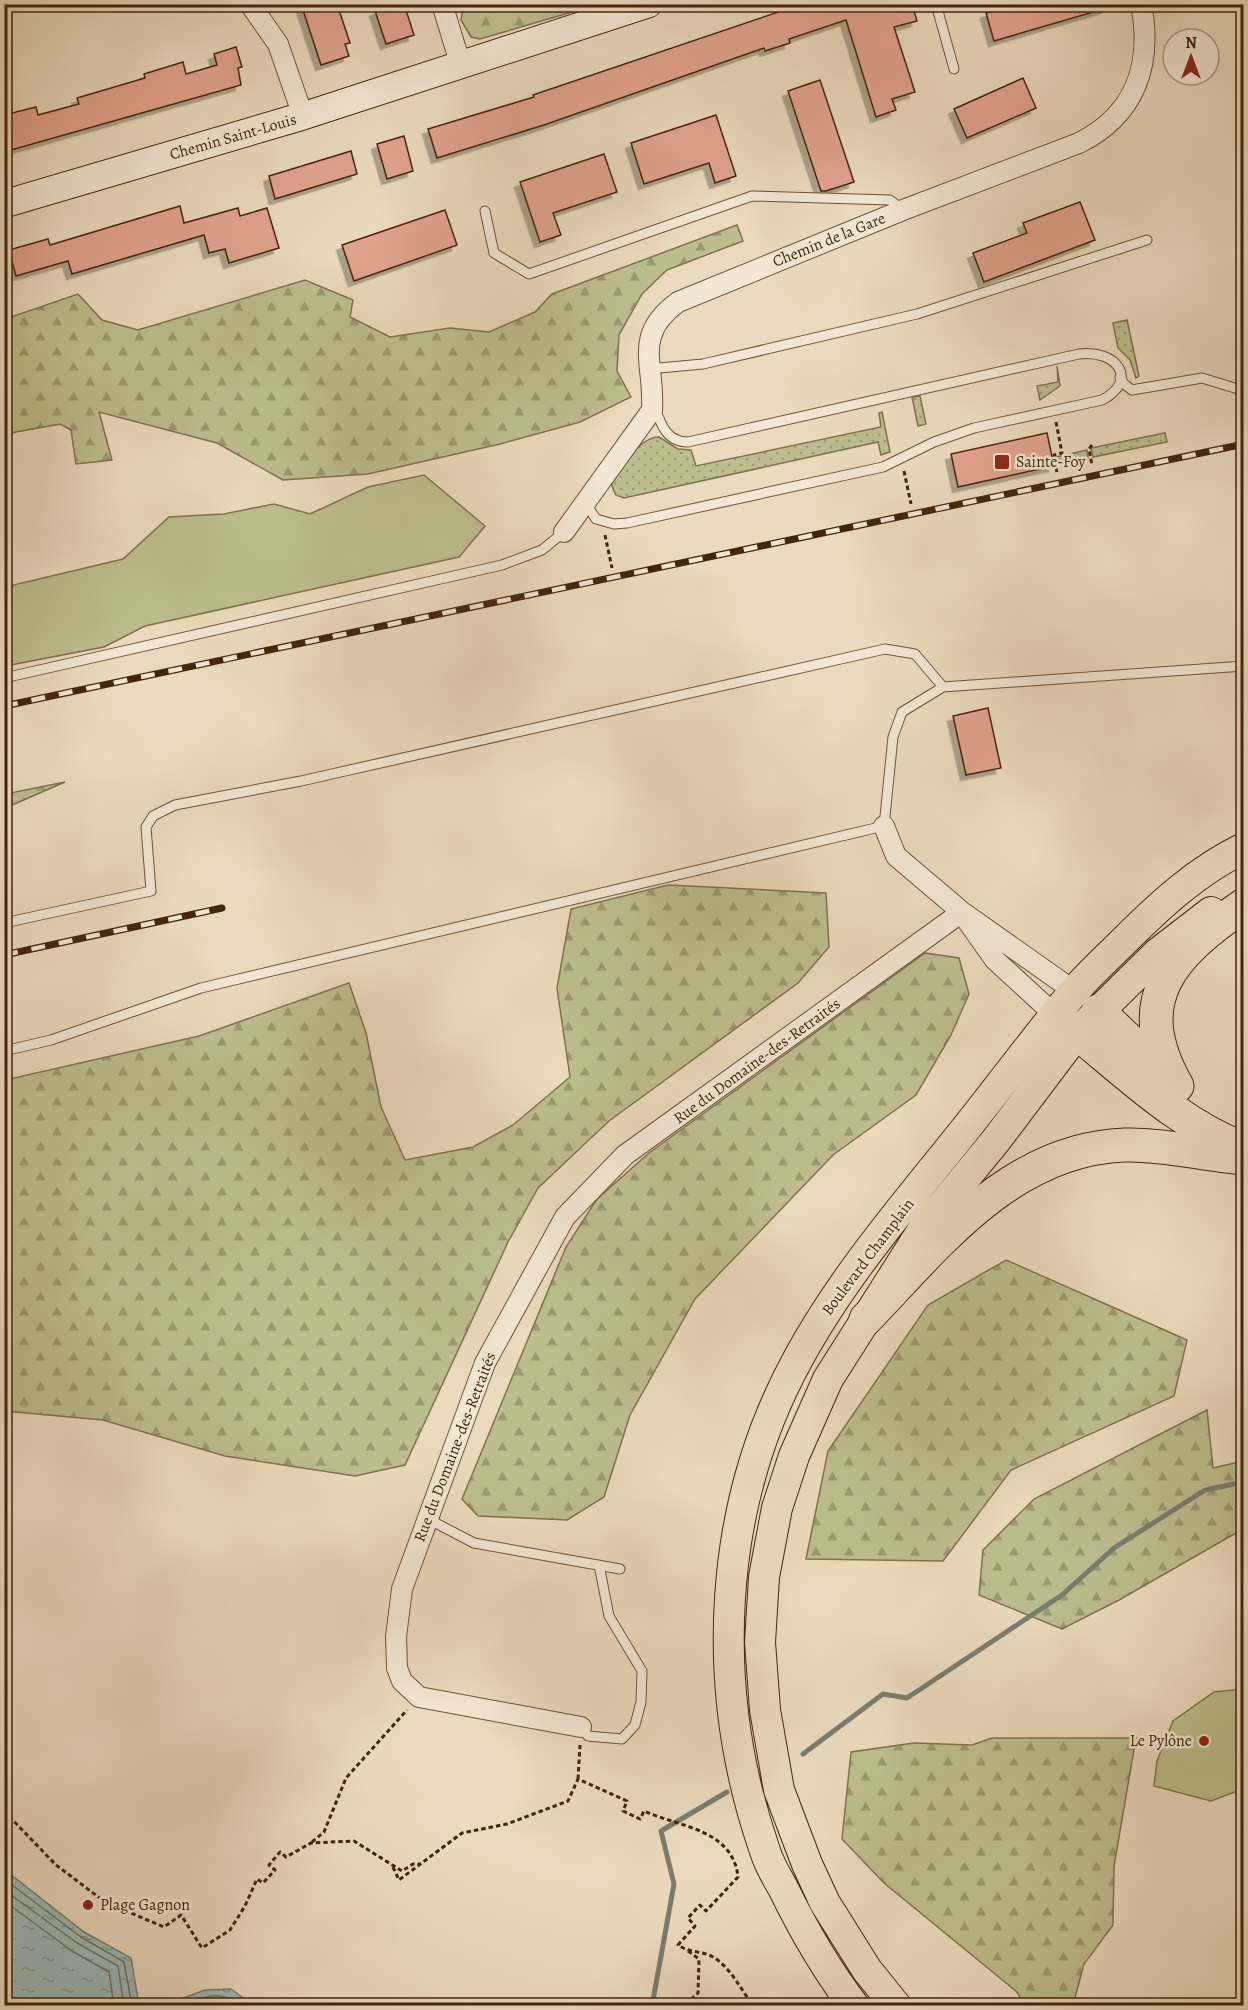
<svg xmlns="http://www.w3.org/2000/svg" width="1248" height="2010" viewBox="0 0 1248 2010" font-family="Alegreya,serif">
  <defs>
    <pattern id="grass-dots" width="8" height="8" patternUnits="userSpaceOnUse" patternTransform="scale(1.5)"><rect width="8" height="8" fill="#bcbe8e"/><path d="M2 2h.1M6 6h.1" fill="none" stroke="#9a9a72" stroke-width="1.8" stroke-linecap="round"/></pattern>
    <pattern id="forest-firs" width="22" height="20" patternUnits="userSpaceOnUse" patternTransform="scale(1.5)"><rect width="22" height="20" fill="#bcbe8e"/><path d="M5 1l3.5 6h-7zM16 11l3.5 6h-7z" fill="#9a9a72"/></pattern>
    <pattern id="water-ripples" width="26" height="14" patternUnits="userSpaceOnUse" patternTransform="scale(1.5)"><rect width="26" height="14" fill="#9bb9b9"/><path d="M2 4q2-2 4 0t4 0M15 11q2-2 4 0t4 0" fill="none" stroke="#809695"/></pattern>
    <filter id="shadow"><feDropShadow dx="-5.5" dy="5.5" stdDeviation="0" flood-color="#0004"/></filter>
  </defs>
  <rect width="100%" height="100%" fill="#ebdabd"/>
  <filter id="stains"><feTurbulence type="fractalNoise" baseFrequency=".00333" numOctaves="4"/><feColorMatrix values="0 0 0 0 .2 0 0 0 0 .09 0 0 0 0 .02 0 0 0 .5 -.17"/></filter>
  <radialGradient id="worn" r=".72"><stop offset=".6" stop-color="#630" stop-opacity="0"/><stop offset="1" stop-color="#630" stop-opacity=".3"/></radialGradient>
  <path fill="url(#grass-dots)" stroke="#80724c" stroke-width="1.5" d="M1127,320L1139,376L1136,378L1130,360L1118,348L1113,323Z
    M1057,366L1060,386L1040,400L1037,386L1058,382Z
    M920,396L926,424L918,426L912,397Z
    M882,412L890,452L881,455L878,442L624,498L616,495C614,491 611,487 612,482C617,466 642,437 659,437L678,449L691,450L696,466L881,427L879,413Z
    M1165,433L1167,442L1093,457L1091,448Z
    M1087,450L1088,458L1057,465L1056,457Z"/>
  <path fill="url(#forest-firs)" stroke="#80724c" stroke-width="1.5" d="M464,5V4L596,5L480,39L471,37L461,20Z
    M737,225L743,241L667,270L642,294L619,335L617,371L631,397L580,422L500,444L368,474L283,480L217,443L99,412L112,460L76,464L71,430L60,424L11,433L5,471V319L78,294L102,320L138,330L305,280L353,300L350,317L390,337L450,328L489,332L535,312L552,294Z
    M65,782L5,808V794Z
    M668,885L826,893L829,947L798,983L609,1121L538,1188L508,1242L405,1465L355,1476L225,1456L103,1420L5,1411V1080L199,1036L349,983L366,1033L381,1107L405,1160L473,1147L513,1125L570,1077L557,988L571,909Z
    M925,953L959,958L969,994L951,1035L916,1095L833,1155L695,1299L630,1415L604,1497L567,1520L478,1516L462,1499L566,1247L597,1199L649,1153Z
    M1006,1260L1187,1340L1174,1396L1011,1470L943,1561L806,1559L828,1451L928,1305Z
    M1207,1410L1213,1468L1243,1461V1529L1119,1600L1062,1629L979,1595L983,1550L1034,1499Z
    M992,1738H1136L1114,1866L1113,1925L1084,1964L1073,2005H1024L1017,1992L884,1883L842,1839L851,1752L914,1743L972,1745Z"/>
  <path fill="#bcbe8e" stroke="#80724c" stroke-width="1.5" d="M424,475L485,526L459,557L145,626L104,647L5,666V587L123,559L169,517L224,514L274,504L310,514L368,487Z
    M1243,1689V1789L1211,1801L1154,1786L1157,1761L1173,1721L1214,1692Z"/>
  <path fill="url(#water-ripples)" stroke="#787e73" stroke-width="1.5" d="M5,1870L84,1932L131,1958L139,2005H5Z
    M231,1989L253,2005H164L205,1990Z"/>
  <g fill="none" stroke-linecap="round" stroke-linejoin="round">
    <path stroke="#6f6f62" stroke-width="1.5" d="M4,1879L81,1937L124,1962L132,2006
      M4,1890L77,1943L118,1966L124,2006
      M4,1901L72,1951L109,1972L114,2006
      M181,2006C206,1996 220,1989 243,2006"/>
    <path stroke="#787e73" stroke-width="5" d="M803,1754L883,1694L907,1698L1062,1595L1114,1548L1205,1490L1244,1482
      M652,2006L674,1884L661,1831L727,1792"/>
  </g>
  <path fill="#e2a38d" stroke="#43250a" stroke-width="1.5" filter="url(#shadow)" d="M301,4H337L350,43L345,44L349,56L321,65Z
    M394,4H404L414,35L386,44L375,11Z
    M802,4H912L917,21L894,27L915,92L892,99L896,110L876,117L846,20L789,39L790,43L765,51L764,48L544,125L437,158L428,129L534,97L533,95Z
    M1014,4H1106L1107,8L994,41L986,13Z
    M236,47L242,67L238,68L241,85L4,152V115L36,107L38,115L79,104L77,98L145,78L144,74L183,62L186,74L217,65L214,54Z
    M1023,78L1036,108L967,138L954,109Z
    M820,80L854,182L826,191H821L788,91Z
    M716,115L736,176L715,183L709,163L644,184L631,143Z
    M404,136L413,171L387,179L377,144Z
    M351,151L357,174L275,199L269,176Z
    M604,154L617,192L553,213L561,235L540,242L520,182Z
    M1080,202L1095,240L984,282L973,253L1027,233L1023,223Z
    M180,206L184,223L238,208L240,216L267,208L279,248L229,263L225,249L209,253L204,235L72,274L68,261L16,276L9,250L48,239L50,245Z
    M445,210L457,245L354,281L342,245Z
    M1047,433L1054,466L958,487L951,454Z
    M988,708L1001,768L966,775L953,716Z"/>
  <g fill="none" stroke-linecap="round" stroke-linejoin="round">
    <defs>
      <path id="lane" d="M936,4L954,69
        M485,211L494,253L529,274L752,196L890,200L903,210
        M648,369L703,364L917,314L1147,240
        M1120,377L1124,384L1132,390L1202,378L1238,389
        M589,500L590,510L596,519L614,524L627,523L883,467L934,442L974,428L1102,400C1140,380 1116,349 1079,354L688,442C667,442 661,425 655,408
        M4,678L502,565L542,550L564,532
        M4,923L151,891L146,827L153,816L175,805L301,781L885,649L915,654L943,687
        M4,1051L51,1040L201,988L884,826L893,737L902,712L943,687L1244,666
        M426,1518L474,1543L620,1569
        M581,1727L588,1736L622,1739L635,1725L641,1702L642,1671L609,1616L599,1565"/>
      <path id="street" d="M250,4L278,44L303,116
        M442,4L461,66
        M564,532L652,410C655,363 632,336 678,302L903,210L1079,143C1135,115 1153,65 1141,4
        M884,826L896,856L962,912L1074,991
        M968,922L995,960L1055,1015
        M581,1727L419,1697L402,1681L397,1668L396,1637L402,1589L485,1363L565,1217L625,1155L962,912"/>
      <path id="secondary" d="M4,204L303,116L648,4"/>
      <path id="primary" d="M854,2006C826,1969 803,1929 783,1888C776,1876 769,1864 765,1851C709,1690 716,1507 799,1357C848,1267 919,1189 982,1108C1012,1070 1041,1031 1072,994C1088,975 1107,958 1125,940C1160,905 1198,870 1244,848
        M896,2006L867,1970L825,1903L807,1864L779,1790L765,1710L760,1642L764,1577L777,1508L794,1456L828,1379L924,1228L997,1139L1077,1033L1158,953L1211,912"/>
      <path id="highway" d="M1098,1011L1169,1078
        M1077,1033C1129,1075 1180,1125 1244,1149
        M1177,1086C1128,1000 1171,955 1244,905
        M866,1319C939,1243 1011,1149 1125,1145C1165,1144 1204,1155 1244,1158"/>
    </defs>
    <use href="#lane" stroke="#6d5237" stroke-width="11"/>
    <use href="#street" stroke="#6d5237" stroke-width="22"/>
    <use href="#secondary" stroke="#43250a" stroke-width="29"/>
    <use href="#primary" stroke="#43250a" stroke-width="32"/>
    <use href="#highway" stroke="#43250a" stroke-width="35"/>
    <path stroke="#43250a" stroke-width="3" stroke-dasharray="4.5 3" stroke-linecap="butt" d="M1056,422L1062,453L1054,455L1057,473
      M1092,445L1089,449L1092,465
      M904,471L911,504
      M605,535L612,568
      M578,1779L580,1745
      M4,1811L56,1865L105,1902L164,1927L181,1915L202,1948L230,1930L245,1906L257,1879L263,1883L275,1870L269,1865L280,1852L286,1857L311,1843L354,1841L402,1871L413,1864H421
      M312,1842L324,1832L346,1778L407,1710
      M393,1867L399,1880L462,1833L507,1824L568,1801L578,1779L627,1801L623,1811L640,1819L644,1811C679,1827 733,1829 738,1877L706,1911L700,1905L688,1918L695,1926L678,1945C688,1952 698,1951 709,1955C728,1963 741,1989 753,2006
      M688,1951L699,1959L698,1993L688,2002"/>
    <use href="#lane" stroke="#f2e7d4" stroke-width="9"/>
    <use href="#street" stroke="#f2e7d4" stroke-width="20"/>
    <use href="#secondary" stroke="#f2e7d4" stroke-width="27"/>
    <use href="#primary" stroke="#ebdabd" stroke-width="30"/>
    <use href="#highway" stroke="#ebdabd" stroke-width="33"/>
    <defs>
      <path id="rail" d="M4,706L1244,444
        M4,955L222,908"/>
    </defs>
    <use href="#rail" stroke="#43250a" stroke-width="7"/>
    <use href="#rail" stroke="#f2e7d4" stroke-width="4.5" stroke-dasharray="14" stroke-linecap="butt"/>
  </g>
  <g fill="#8f2418" stroke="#f2e7d4" stroke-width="2">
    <rect x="994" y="454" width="16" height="16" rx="3"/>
    <circle cx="1204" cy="1741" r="6"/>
    <circle cx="88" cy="1905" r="6"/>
  </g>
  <g text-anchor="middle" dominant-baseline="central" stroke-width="5" stroke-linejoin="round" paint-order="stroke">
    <g font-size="16" fill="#43250a" stroke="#f2e7d4">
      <text transform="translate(233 137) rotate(-16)">Chemin Saint-Louis</text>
      <text transform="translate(829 240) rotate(-22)">Chemin de la Gare</text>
      <text transform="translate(757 1061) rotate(-36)">Rue du Domaine-des-Retraités</text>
      <text transform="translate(868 1257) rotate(-53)">Boulevard Champlain</text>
      <text transform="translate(455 1447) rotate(-69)">Rue du Domaine-des-Retraités</text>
    </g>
    <g font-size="16" fill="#43250a" stroke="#f2e7d4" text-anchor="start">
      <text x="1016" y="462">Sainte-Foy</text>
      <text x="1192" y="1741" text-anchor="end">Le Pylône</text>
      <text x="100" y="1905">Plage Gagnon</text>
    </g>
  </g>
  <rect width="1248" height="2010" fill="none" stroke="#ebdabd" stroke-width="24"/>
  <rect x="6" y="6" width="1236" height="1998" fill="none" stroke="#43250a" stroke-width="3"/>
  <rect x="12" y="12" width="1224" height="1986" fill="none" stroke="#43250a" stroke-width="1.5"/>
  <g transform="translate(1191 57)"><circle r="28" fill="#f2e7d4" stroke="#ac9983" stroke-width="1.5"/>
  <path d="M0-4.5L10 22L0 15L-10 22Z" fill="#8f2418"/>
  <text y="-9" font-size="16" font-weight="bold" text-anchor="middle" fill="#43250a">N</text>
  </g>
  <rect width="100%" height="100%" filter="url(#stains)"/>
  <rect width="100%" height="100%" fill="url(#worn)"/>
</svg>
